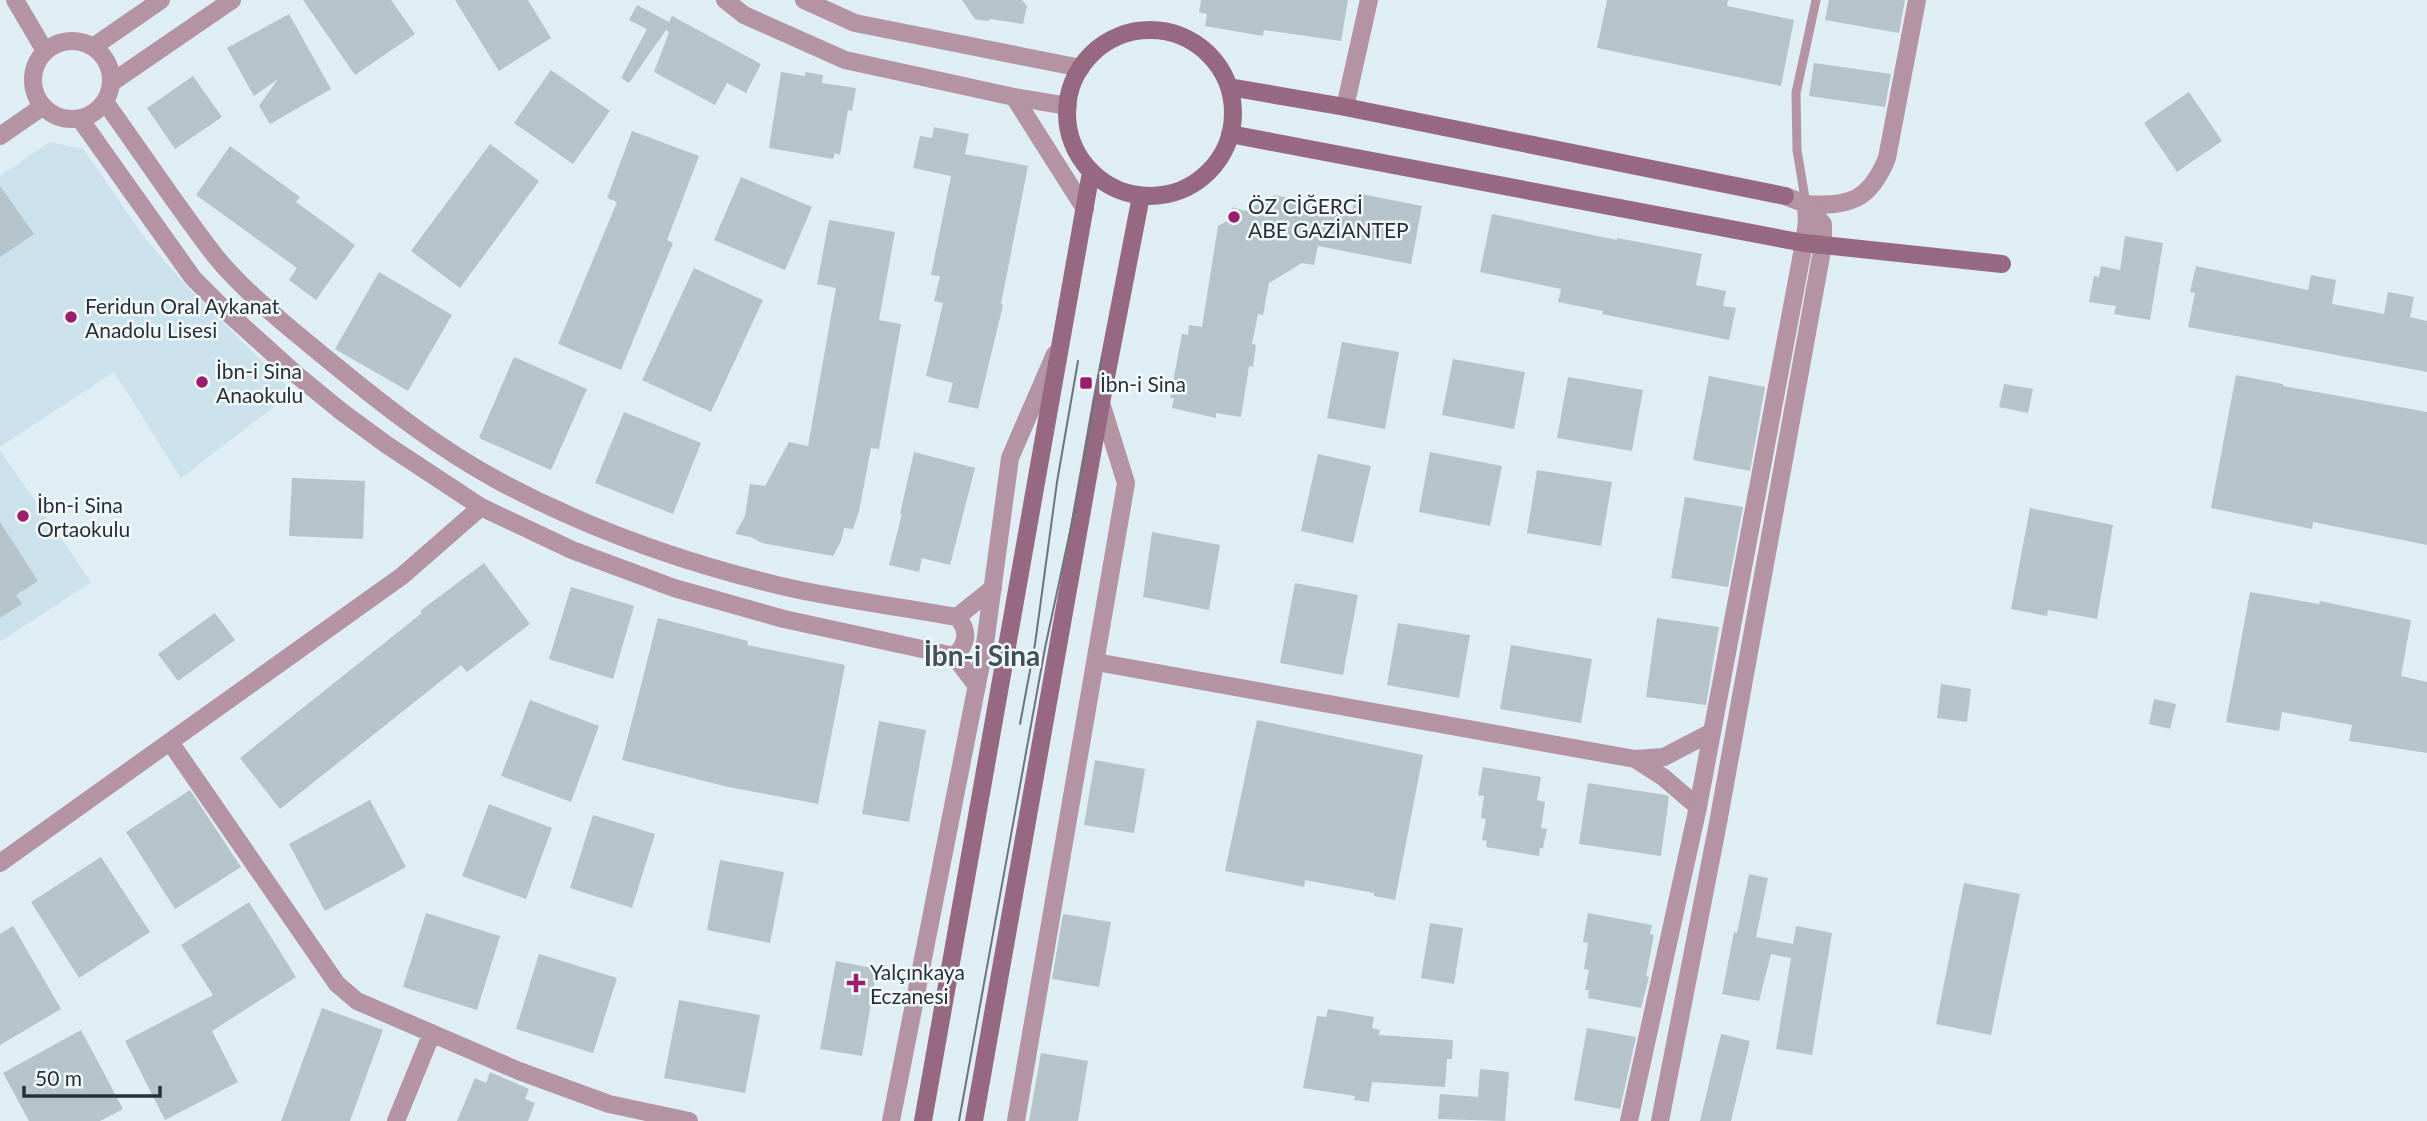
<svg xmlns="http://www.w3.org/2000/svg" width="2427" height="1121" viewBox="0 0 2427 1121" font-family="Lato,sans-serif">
  <rect width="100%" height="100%" fill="#dfeef5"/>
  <path fill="#cbe1eb" d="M50,142L83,149L145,238L187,287L293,392L181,478L114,372L0,447V176Z
    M0,450L91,582L0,642Z"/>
  <path fill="#b5c4ca" d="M303,0H391L415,34L355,75Z
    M455,0H528L551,38L499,71Z
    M962,0H1022L1027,6L1023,24L991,19L987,21L975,19Z
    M1201,0H1348L1341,41L1264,30L1263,36L1205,26L1207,14L1199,12Z
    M1607,0H1728L1727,6L1794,20L1781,86L1597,48Z
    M1829,0H1905L1899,33L1825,20Z
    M637,5L669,22L672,16L761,64L746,93L727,83L715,105L654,72L669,32L666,30L629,83L621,78L647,29L629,20Z
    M289,14L331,89L270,124L259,106L278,79L254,96L227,48Z
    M1814,63L1891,74L1885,107L1809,96Z
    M551,70L610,111L573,164L514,123Z
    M781,72L805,76V72L823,75L822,83L856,88L852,111L848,110L840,155L835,153L833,159L769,148Z
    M193,76L222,117L175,149L147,108Z
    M2189,92L2222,141L2177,172L2144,123Z
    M934,127L969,134L965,154L1028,166L1001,304L1003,305L978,409L948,402L953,383L926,376L943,303L934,301L940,276L931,275L951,176L913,168L920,136L932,138Z
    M632,131L699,156L667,240L673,243L621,370L558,344L617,202L607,198Z
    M490,144L539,181L460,288L411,251Z
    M230,146L300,197L296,202L355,245L316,300L289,280L297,268L196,195Z
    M741,177L812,207L785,270L714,240Z
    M0,186L34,234L0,257Z
    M1356,193L1422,206L1411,264L1318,246L1314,265L1302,263L1269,283L1263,315L1258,314L1252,344L1256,345L1253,367L1249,366L1241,417L1216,413V418L1172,408L1174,398H1170L1182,334L1188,335L1189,325L1202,327L1218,226L1230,219L1232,207L1245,211L1274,195L1352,211Z
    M1492,214L1617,240V238L1702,254L1696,285L1726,291L1723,306L1736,308L1729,340L1602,314L1603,311L1558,302L1561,289L1480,272Z
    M829,220L895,232L879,320L901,324L879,449L871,448L859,511L853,529L844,528L841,541L833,556L762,543L751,537L735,534L745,516L750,484L765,486L789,442L808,446L836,288L817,284Z
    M2125,236L2163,243L2150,320L2114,314L2116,306L2089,302L2094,276L2099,277L2101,266L2120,270Z
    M2196,266L2308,290L2311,275L2336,280L2332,304L2384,314L2388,292L2414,297L2410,317L2427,321V372L2188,327L2195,293L2190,292Z
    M694,268L763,300L711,412L642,380Z
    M379,272L452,315L408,391L335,349Z
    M1342,342L1399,352L1385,429L1327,418Z
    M514,357L587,389L551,470L479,438Z
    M1453,359L1525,372L1514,429L1442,415Z
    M2236,375L2283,384V386L2427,412V545L2313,522L2312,529L2211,508Z
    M1709,376L1765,387L1750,471L1693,460Z
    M1568,377L1643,390L1632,451L1557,438Z
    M2004,384L2033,389L2028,413L1999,407Z
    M624,412L701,443L673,514L595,483Z
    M914,452L975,468L950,565L922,558L919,572L889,565L902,514H900Z
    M1430,452L1502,466L1490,526L1419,512Z
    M1318,454L1371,466L1353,543L1301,531Z
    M1537,470L1612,482L1601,546L1527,533Z
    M292,478L365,481L363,539L289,536Z
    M1685,497L1743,507L1728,587L1671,578Z
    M2030,508L2113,525L2097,619L2048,610L2047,616L2011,609Z
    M0,522L38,581L16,595L22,604L0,618Z
    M1152,532L1220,545L1209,610L1143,597Z
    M484,563L530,624L467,672L461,665L280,809L240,758L422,613L420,611Z
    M1295,583L1358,595L1343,675L1280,663Z
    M571,587L634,606L613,679L549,659Z
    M2250,592L2319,604L2320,601L2411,620L2401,676L2427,682V753L2349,741L2352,725L2282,712L2279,731L2226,722Z
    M215,613L235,640L178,681L158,654Z
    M658,618L748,641L747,645L845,665L818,804L724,786L622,760Z
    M1657,618L1719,627L1706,705L1646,697Z
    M1398,623L1470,635L1459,698L1387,685Z
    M1511,645L1592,659L1581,723L1500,709Z
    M1941,684L1971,689L1967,722L1937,718Z
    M2154,699L2176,704L2170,729L2149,724Z
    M530,700L599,726L571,802L501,776Z
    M1257,720L1423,755L1395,900L1374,896V893L1305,880L1304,887L1225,871Z
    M879,721L926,730L909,822L862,814Z
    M1095,760L1145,769L1134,833L1084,825Z
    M1483,767L1541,777L1537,800L1545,802L1541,828L1547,829L1543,848H1540L1539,856L1486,847L1487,841L1482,840L1486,819L1481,818L1484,796L1478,795Z
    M1588,783L1666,795L1669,797L1661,856L1579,844Z
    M190,790L241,867L175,909L126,832Z
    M370,800L406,867L325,911L289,844Z
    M489,804L552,828L526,899L462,876Z
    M593,815L655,834L632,908L570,888Z
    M101,857L150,932L79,978L31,902Z
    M720,860L784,872L770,943L707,930Z
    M1749,874L1768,878L1756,937L1793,944L1796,926L1832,933L1812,1055L1776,1049L1791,958L1771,954L1759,1001L1722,994L1734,932L1737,933Z
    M1964,883L2020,894L1991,1035L1936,1024Z
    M249,902L296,977L212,1031L238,1082L165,1120L125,1041L213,995L181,945Z
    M426,913L500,936L477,1010L403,987Z
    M1588,913L1652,925L1650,934L1654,935L1646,976L1649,977L1641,1008L1588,998L1589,990H1585L1589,970L1584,969L1588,943L1583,942Z
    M1063,914L1111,922L1099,987L1052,979Z
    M1430,923L1463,928L1454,984L1421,978Z
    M13,926L61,1009L0,1045V934Z
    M539,954L617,978L593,1053L516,1029Z
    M836,961L877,969L862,1056L820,1049Z
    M679,1000L760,1015L745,1093L664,1078Z
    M322,1008L383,1030L350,1121H281Z
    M1328,1009L1374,1017L1372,1028L1380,1030L1379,1035L1453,1040L1452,1059H1447L1445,1087L1372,1082L1369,1102L1354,1100L1355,1096L1303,1088L1317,1016L1326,1017Z
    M1587,1028L1636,1037L1620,1109L1574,1100Z
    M81,1030L123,1109L100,1121H29L3,1073Z
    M1721,1034L1750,1041L1731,1121H1700Z
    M1041,1053L1088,1061L1078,1121H1029Z
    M1480,1069L1509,1072L1505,1121L1438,1119L1440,1094L1478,1097Z
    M490,1072L529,1089L525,1099L535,1103L528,1121H457L475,1078L486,1083Z"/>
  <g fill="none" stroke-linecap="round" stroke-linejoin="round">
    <path stroke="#b493a3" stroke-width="9" d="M1806,204L1797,150L1796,93L1816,0"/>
    <path stroke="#b493a3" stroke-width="18" d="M15,0L45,51
      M33 80a39 39 0 1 1 78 0a39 39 0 1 1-78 0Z
      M93,47L161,0
      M111,83L232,0
      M1014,97L1085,209
      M105,102C142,153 177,207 216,257C247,295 299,336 337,367C387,408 440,449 497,480C588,529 690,565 790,588C845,600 901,607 957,617L993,588
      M1345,107L1369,0
      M80,119L193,278L227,312L298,376L342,412L387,445L481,507L572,550L674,588L784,619L954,656L977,686
      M0,136L42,107
      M1806,204C1850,207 1870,200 1887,158L1917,0
      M954,656C968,644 969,630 957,617
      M1096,662L1635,759L1664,757L1712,732
      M170,742L337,984L357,1001L519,1071L609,1104L689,1121
      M1635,759L1663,777L1698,807
      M0,863L402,576L481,507
      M396,1121L432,1033
      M891,1121L985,644L1010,458L1055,354
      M1016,1121L1126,483L1101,403"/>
    <path stroke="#b493a3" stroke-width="18" d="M725,0L744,15L845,60L1014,97L1068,106
      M804,0L855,23L1081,68
      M1629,1121L1698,807L1804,243L1807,222L1806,204
      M1660,1121L1718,823L1823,245V224L1806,204L1785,196"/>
    <path stroke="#976980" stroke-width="18" d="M1067 113a83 83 0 1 1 166 0a83 83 0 1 1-166 0Z
      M1229,87L1345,107L1785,196
      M1230,134L1804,243L2002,264
      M923,1121L1091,172
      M974,1121L1101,403L1141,196"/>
    <path stroke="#6c7679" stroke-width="2" d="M1020,724L1035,644L1057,482L1078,361
      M959,1121L1045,648L1077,499L1102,357"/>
  </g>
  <g fill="#9e1c6e" stroke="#f1fafe" stroke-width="2.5">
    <circle cx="1234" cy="217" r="7"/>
    <circle cx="71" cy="317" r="7"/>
    <circle cx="202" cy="382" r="7"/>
    <rect x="1079" y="376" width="14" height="14" rx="3.5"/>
    <circle cx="23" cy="516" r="7"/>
    <path d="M852.5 972.5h7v7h7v7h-7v7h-7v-7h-7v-7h7z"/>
  </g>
  <g text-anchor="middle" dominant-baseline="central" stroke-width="5" stroke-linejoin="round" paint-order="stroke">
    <g font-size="21" fill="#2b3133" stroke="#f1fafe" text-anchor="start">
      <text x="1248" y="205">ÖZ CİĞERCİ<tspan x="1248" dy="24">ABE GAZİANTEP</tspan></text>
      <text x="85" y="305">Feridun Oral Aykanat<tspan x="85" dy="24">Anadolu Lisesi</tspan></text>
      <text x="216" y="370">İbn-i Sina<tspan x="216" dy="24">Anaokulu</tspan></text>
      <text x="1100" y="383">İbn-i Sina</text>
      <text x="37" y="504">İbn-i Sina<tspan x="37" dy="24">Ortaokulu</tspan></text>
      <text x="870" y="971">Yalçınkaya<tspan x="870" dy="24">Eczanesi</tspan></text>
    </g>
    <g font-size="28" font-weight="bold" fill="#445056" stroke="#f1fafe">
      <text x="982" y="655">İbn-i Sina</text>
    </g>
  </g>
  <path d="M24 1086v10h136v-10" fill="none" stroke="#2b3133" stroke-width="3.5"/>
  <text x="35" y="1086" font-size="21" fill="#2b3133" stroke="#f1fafe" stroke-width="5" paint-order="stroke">50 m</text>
</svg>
